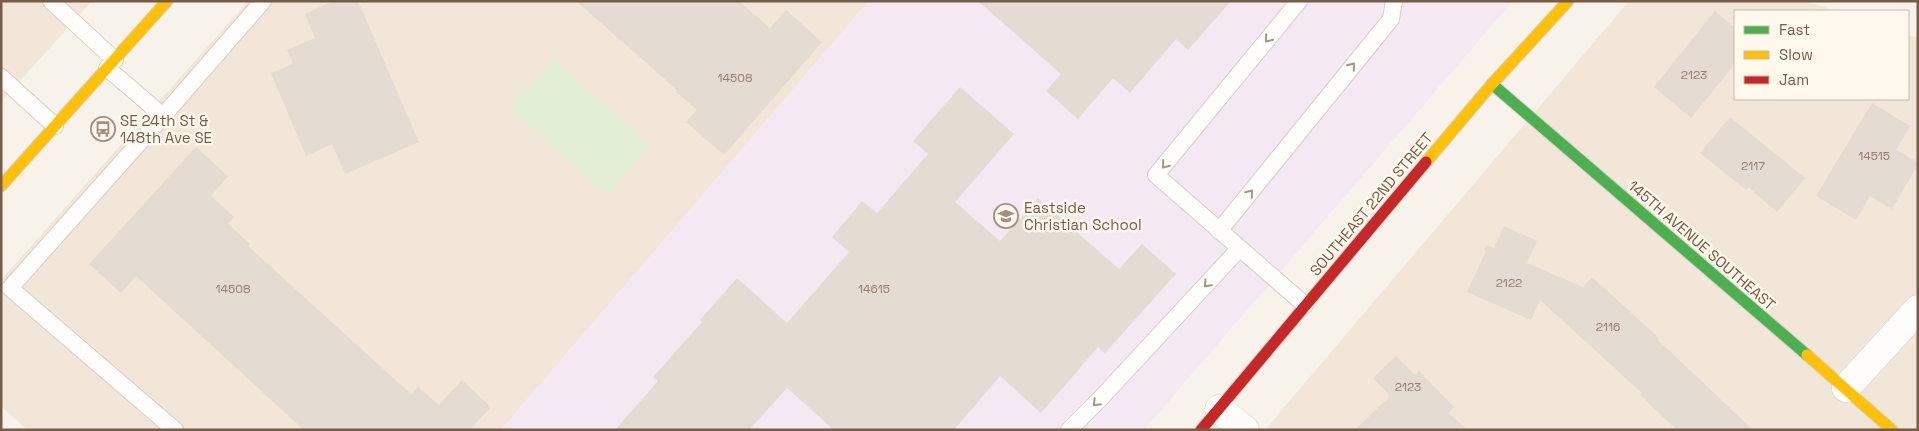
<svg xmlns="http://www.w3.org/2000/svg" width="1919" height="431" viewBox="0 0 1919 431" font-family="'Space Grotesk',sans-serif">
  <rect width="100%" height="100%" fill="#f7f3eb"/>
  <path fill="#f1e6d8" d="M1,1H92L1,102Z
    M248,1H869L501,430H27L1,406V280Z
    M1629,1H1806L1836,11H1735V99H1908V35L1918,38V430H1265Z"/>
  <path fill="#f4e9f3" d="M869,1H1513L1144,430H501Z"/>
  <path fill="#e3efd4" d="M553,59L650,145L606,195L509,108Z"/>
  <path fill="#e4dbd2" d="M333,1H358L419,142L345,174L332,144L306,156L271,73L293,64L287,50L315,38L305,14Z
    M576,1H739L770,28L786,10L822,42L724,155L686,122L697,110L676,92L677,90Z
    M978,1H1231L1188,50L1176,39L1130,93L1113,78L1078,119L1046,91L1061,74Z
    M1715,11L1735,28V64L1691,118L1654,87Z
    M960,87L1014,134L955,202L1000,241L1038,198L1119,269L1142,244L1176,274L1105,353L1098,347L1041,413L1000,376L954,430H834L787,388L749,430H615L658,381L653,377L702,322L700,320L737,278L787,323L849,252L832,237L862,201L877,213L928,154L913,141Z
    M1872,103L1910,126L1896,150L1918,162V165L1892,209L1870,196L1856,220L1816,196Z
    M1730,117L1805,178L1777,212L1748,187L1746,190L1700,153Z
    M196,147L228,176L211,196L234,217L228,224L250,244L248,246L412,395L418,387L439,405L462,380L491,407L470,430H304L136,276L121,293L89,264Z
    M1504,226L1537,241L1527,263L1583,287L1592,277L1659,338L1658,340L1753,430H1677L1640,395L1642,393L1540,300L1531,320L1467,292L1486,251L1484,249L1487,245L1494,248Z
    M1396,356L1415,375L1419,371L1454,407L1448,413L1468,430H1355L1390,396L1373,378Z"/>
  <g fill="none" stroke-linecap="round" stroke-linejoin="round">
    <defs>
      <path id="lane" d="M51,1L115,60
        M1299,1L1156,175L1305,305
        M107,68L163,116L263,1
        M1,77L55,126
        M163,116L10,288L175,430
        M1219,231L1391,19L1394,1
        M1069,430L1100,399L1240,248"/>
      <path id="street" d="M1846,388L1918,309
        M1219,409L1245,430"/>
      <path id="fast" d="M1492,84L1807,355"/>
      <path id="slow" d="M1426,162L1492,84L1568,1
        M1,186L167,1
        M1807,355L1892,430"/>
      <path id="jam" d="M1201,430L1426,162"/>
    </defs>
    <use href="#lane" stroke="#d6cfc7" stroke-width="18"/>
    <use href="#street" stroke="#d6cfc7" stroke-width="29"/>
    <use href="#fast" stroke="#d7cfc7" stroke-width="13"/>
    <use href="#slow" stroke="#d7cfc7" stroke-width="13"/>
    <use href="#jam" stroke="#d7cfc7" stroke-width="13"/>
    <use href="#lane" stroke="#fefdfc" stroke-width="16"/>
    <use href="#street" stroke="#fefdfc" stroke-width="28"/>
    <use href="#fast" stroke="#4caf50" stroke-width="11"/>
    <use href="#slow" stroke="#ffc107" stroke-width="11"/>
    <use href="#jam" stroke="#c62828" stroke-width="11"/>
  </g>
  <defs><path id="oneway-chevron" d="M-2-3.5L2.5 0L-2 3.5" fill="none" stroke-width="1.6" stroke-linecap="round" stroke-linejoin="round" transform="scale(1.25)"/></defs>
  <g stroke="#a79487">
    <use href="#oneway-chevron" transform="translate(1268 39) rotate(129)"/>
    <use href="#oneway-chevron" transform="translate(1352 66) rotate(-51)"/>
    <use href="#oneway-chevron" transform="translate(1165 165) rotate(129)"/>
    <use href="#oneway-chevron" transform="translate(1250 193) rotate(-51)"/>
    <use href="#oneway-chevron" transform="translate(1207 284) rotate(133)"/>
    <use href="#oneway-chevron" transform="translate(1096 403) rotate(135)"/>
  </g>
  <defs>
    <symbol id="bus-ring" viewBox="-11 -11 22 22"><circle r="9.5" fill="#fff8ec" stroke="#a49081" stroke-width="1.5"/><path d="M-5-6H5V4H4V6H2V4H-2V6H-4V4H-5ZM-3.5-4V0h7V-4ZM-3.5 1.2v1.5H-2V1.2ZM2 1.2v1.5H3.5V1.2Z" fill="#a49081"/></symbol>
    <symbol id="school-ring" viewBox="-11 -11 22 22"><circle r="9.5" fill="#fff8ec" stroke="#a49081" stroke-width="1.5"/><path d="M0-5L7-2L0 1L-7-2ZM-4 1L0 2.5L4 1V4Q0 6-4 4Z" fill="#a49081"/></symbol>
  </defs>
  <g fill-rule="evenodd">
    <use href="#bus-ring" x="89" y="115" width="28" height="28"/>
    <use href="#school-ring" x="992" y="202" width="28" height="28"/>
  </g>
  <g text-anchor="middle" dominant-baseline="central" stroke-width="5" stroke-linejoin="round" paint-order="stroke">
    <g font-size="12" fill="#957d6d">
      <text x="1694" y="75">2123</text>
      <text x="735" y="78">14508</text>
      <text x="1874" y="156">14515</text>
      <text x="1753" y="166">2117</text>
      <text x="1509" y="283">2122</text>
      <text x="233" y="289">14508</text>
      <text x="874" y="289">14615</text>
      <text x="1608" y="327">2116</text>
      <text x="1408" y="387">2123</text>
    </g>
    <g font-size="15" fill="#785b48" stroke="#fff8ec" text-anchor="start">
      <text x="120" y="120">SE 24th St &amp;<tspan x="120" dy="17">148th Ave SE</tspan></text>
      <text x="1024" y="207">Eastside<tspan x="1024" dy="17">Christian School</tspan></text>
    </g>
    <g font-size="15" fill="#785b48" stroke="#fff8ec">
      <text transform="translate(1371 204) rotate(-50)">SOUTHEAST 22ND STREET</text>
      <text transform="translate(1702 245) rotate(41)">145TH AVENUE SOUTHEAST</text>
    </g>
  </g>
  <rect width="1919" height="431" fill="none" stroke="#785b48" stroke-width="5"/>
  <rect x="1734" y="10" width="175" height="90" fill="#fff8ec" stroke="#c9b9aa"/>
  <rect x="1744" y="26" width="25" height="8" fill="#4caf50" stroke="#c9b9aa"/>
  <text x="1779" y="35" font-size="15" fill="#785b48">Fast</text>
  <rect x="1744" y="51" width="25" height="8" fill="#ffc107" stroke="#c9b9aa"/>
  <text x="1779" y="60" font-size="15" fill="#785b48">Slow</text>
  <rect x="1744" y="76" width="25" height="8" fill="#c62828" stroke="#c9b9aa"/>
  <text x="1779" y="85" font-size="15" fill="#785b48">Jam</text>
</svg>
